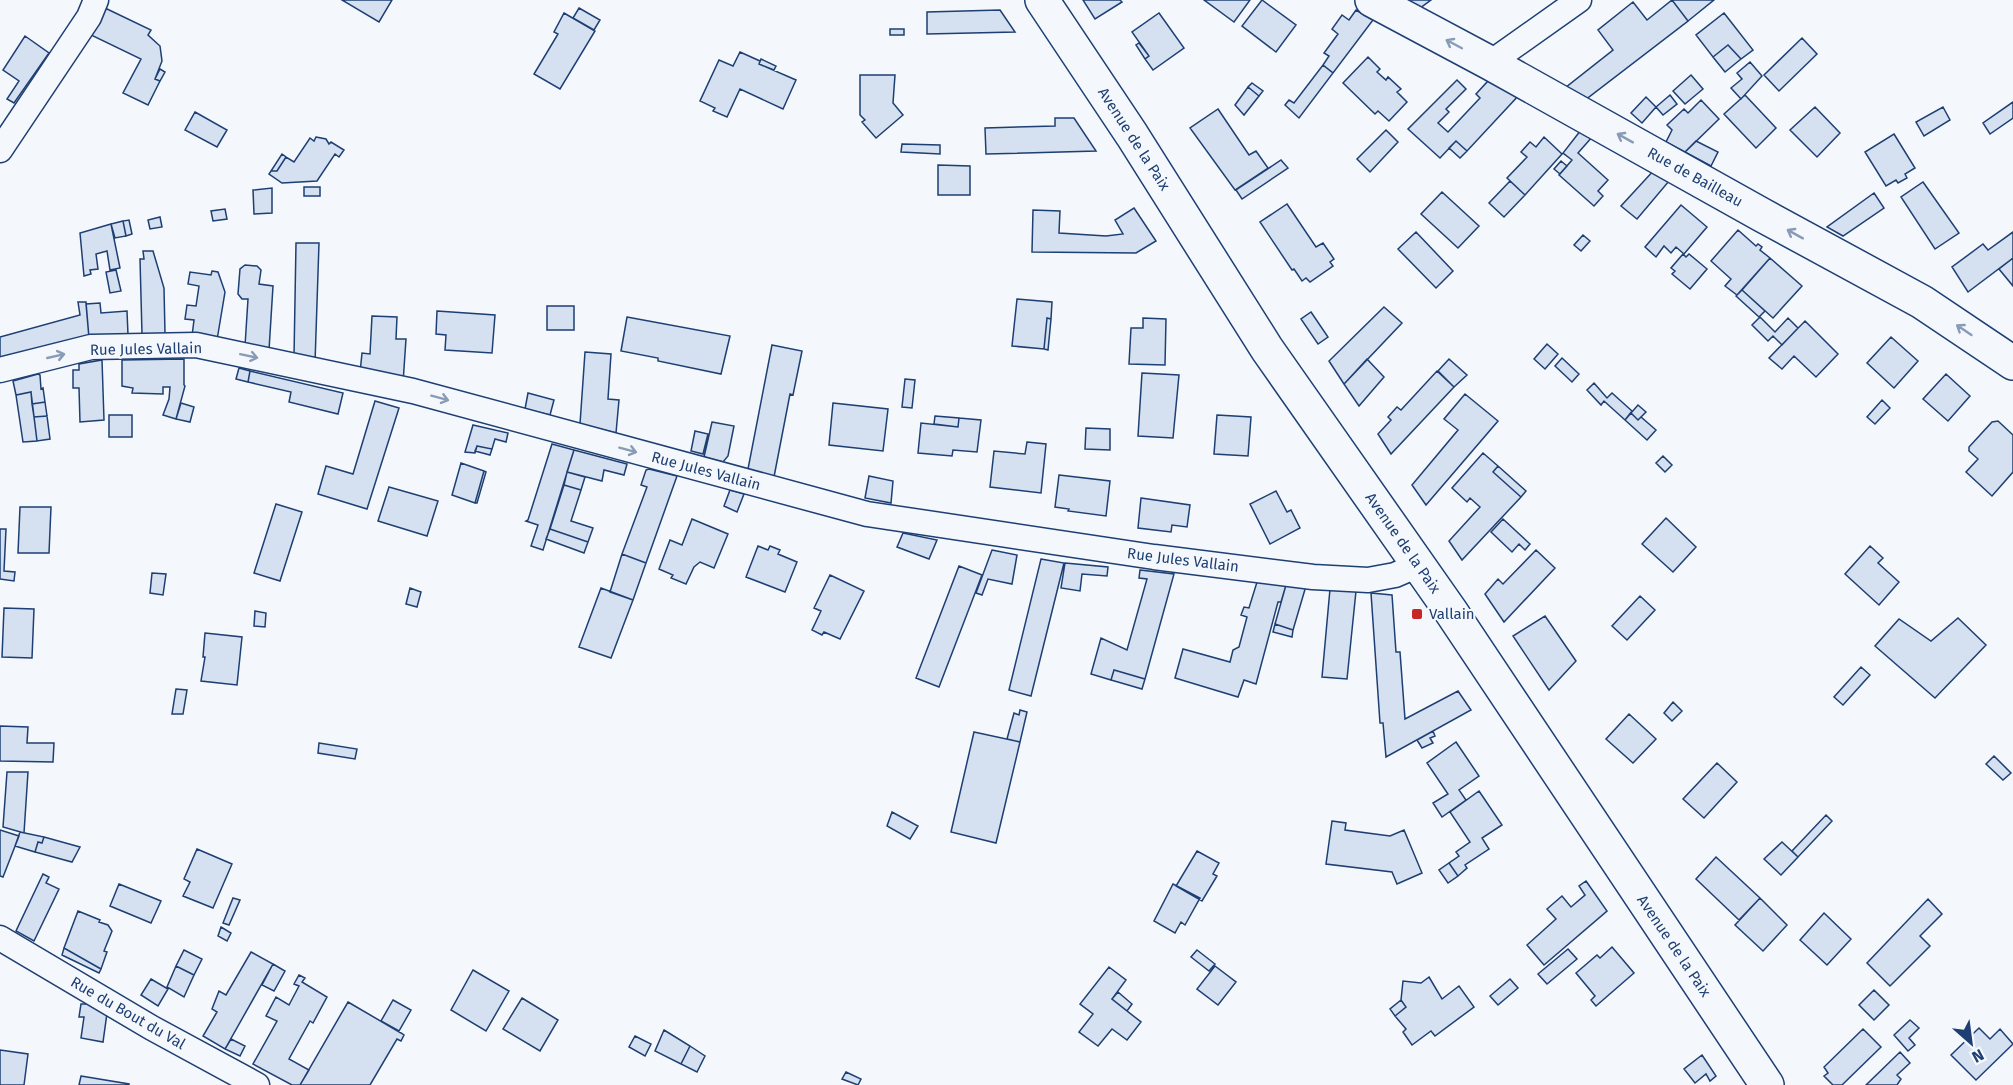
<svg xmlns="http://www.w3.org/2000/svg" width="2013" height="1085" viewBox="0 0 2013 1085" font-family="'Fira Sans',sans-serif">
  <rect width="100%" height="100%" fill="#f4f7fb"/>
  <path fill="#d5e0f0" stroke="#1d3f73" stroke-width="1.5" d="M342,0H392L379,22Z
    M1083,0H1120L1122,2L1095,19Z
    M1204,0H1250L1234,22Z
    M1262,0L1296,25L1276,52L1242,26Z
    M1396,0H1431L1416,11Z
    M1672,0L1688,21L1585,100L1565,88L1613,50L1598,30L1633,2L1647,20Z
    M1672,0H1714L1688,21Z
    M105,8L151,30L148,35L160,46L162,61L155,79L160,81L148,105L123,93L141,59L91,35Z
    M579,8L600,20L594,30L573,18Z
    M1000,10L1015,32L927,34V12Z
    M1356,10L1373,20L1333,73L1323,65L1329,56L1324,53L1338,34L1332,29L1342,15L1349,20Z
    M564,13L595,31L560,89L534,74L558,34L554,32Z
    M1159,13L1184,48L1153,70L1145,59L1149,56L1132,32Z
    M1724,13L1753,50L1741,59L1728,45L1713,57L1696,35Z
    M890,29H904V35H890Z
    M25,36L49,53L14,103L7,99L19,81L3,70Z
    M1802,38L1817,54L1779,91L1764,75Z
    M1139,43L1149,56L1145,59L1136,45Z
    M1728,45L1741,59L1725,72L1713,57Z
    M740,52L760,61L759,64L796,80L783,109L740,89L727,117L713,111L715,108L700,101L719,60L733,66Z
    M1368,57L1380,69L1377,72L1386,80L1388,77L1401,89L1397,92L1407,102L1389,121L1378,111L1375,114L1343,83Z
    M761,59L776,66L774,70L759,64Z
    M1750,62L1762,76L1741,99L1731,88L1742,79L1737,73Z
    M1323,65L1333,73L1299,118L1285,105L1289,100L1294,103Z
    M160,69L165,72L160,81L155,79Z
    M860,75H895L893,103L903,115L876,138L862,122L865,120L860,115Z
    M1691,75L1703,89L1685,104L1673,91Z
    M1457,80L1466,89L1446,109L1449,112L1438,123L1448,132L1480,98L1476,94L1488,81L1520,94L1467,151L1456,141L1440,158L1408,129Z
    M1252,83L1263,91L1259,96L1248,87Z
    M1248,87L1259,96L1244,115L1235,105Z
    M1670,95L1677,104L1663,115L1656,107Z
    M1745,95L1776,128L1756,148L1724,114Z
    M1646,97L1656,107L1642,123L1631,113Z
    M1701,100L1719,119L1685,152L1666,142L1672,130L1667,125L1684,109L1688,113Z
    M2013,102V118L1990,134L1983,123Z
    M1815,107L1840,133L1817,157L1790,130Z
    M1943,107L1950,120L1924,136L1916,122Z
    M1218,109L1249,155L1256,151L1268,168L1235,190L1190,128Z
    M195,112L227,130L217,147L185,130Z
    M1055,118H1074L1096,151L986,154L985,128L1055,126Z
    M1386,130L1398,142L1370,172L1357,159Z
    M1581,130L1593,136L1578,153L1608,180L1598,191L1603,196L1594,206L1559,175L1572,160L1563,153Z
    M1894,134L1915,168L1905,174L1907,178L1898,183L1896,180L1886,186L1865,152Z
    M316,137L326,139L329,144L331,142L344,150L339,157L335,154L317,181L282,183L269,174L271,171H277L286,157L294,162L310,138L314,141Z
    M1544,137L1562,154L1525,195L1507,178L1527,157L1521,152L1530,142L1536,147Z
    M1456,141L1467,151L1460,158L1449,148Z
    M1696,141L1718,152L1711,166L1685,152Z
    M902,144L940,145V154L901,152Z
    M282,154L286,157L277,171H271Z
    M1281,160L1288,168L1242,199L1236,190Z
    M1561,161L1567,166L1560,174L1554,169Z
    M938,165L970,166V195H938Z
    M1655,169L1675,174L1637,219L1621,206Z
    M1510,181L1525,195L1504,217L1489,203Z
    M1923,182L1959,233L1935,249L1901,197Z
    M304,187H320V196H304Z
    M272,188V213L254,214L253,190Z
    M1442,192L1479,226L1458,248L1421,214Z
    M1874,193L1884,208L1843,236L1827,227Z
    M1287,204L1316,247L1323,243L1334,259L1330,262L1333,266L1310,282L1306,278L1302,281L1294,269L1292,270L1260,222Z
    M1681,205L1707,227L1684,254L1676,247L1671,253L1664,246L1656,257L1645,247Z
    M1134,208L1156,241L1136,253L1032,252L1033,210L1060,211L1059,233L1106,236L1123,234L1115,220Z
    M225,209L227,219L213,221L211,211Z
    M160,217L162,227L150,229L148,220Z
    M129,220L132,234L126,236L123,221Z
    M123,221L126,236L115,238L111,224Z
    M111,224L120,268L110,270L107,251L96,254L98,269L90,270L91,274L84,276L80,233Z
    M1738,230L1756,246L1758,244L1762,247L1760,250L1770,258L1737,295L1725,286L1731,279L1711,261Z
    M1416,232L1453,271L1436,288L1398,249Z
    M2013,232V258L1968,292L1952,267L1983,244L1988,250Z
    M1583,235L1590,241L1581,251L1574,245Z
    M296,243H319L315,363L294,357Z
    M143,251H153L164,288L165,334H142L140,259H144Z
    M1683,254L1686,257L1689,254L1707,269L1690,289L1672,274L1675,271L1671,268Z
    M1770,258L1802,286L1773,318L1742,290Z
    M2013,258V286L1999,269Z
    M245,265L257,266L261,270L259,284L273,286L269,350L245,346L248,299H242L238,294L240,269Z
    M116,270L121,291L110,293L106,272Z
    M212,271L218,272L225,292L217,340L192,336L194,320L185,319L187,305L196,306L199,286L188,284L190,272L211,275Z
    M1742,290L1765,311L1759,317L1736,296Z
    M1017,299L1052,302L1051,319L1047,318L1044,349L1012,346Z
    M78,302H86L89,338L0,361V337L80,315Z
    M100,303L101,313L127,311L128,335L89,338L86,304Z
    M547,306H574V330H547Z
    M1384,307L1402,323L1344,384L1329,361Z
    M437,311L495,315L492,353L445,350L446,335L436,334Z
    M1311,312L1328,337L1318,344L1301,319Z
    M372,316L397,317L396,339H406L403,383L360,373L362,353L370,354Z
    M627,317L730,336L721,374L658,361V358L621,351Z
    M1760,317L1775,332L1788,318L1798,328L1782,345L1773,336L1768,341L1752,325Z
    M1047,318L1051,319L1048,350L1044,349Z
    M1143,318L1166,319L1165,365L1129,364L1131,328H1143Z
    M1805,321L1838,354L1816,377L1794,356L1782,369L1769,358Z
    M1891,337L1918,361L1894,388L1867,363Z
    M1547,344L1558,354L1545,369L1534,359Z
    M772,345L802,351L793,395L790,394L774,477L748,469Z
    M585,352L611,354L608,399L619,400L616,433L580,424Z
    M1562,358L1579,374L1572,382L1555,366Z
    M184,359V385L185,386L176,419L163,415L169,399L170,387H163V394L132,393L133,388L122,386V360Z
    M1367,359L1384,377L1359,406L1344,384Z
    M1449,359L1467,375L1454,387L1438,371Z
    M102,360L104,420L80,422L79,388H73V370H79V364Z
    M239,368L250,371L248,382L236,379Z
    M250,371L343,393L338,414L289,402L291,392L248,382Z
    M1437,371L1454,387L1391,454L1378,434L1391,420L1388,417L1397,407L1401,410Z
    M1142,373L1179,375L1173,438L1138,436Z
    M38,374L40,375L41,389L43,388L45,402L32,404L31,392L16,395L13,381Z
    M1946,374L1970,396L1948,421L1923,399Z
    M905,379L915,380L912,408L902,407Z
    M1594,383L1607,398L1612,393L1632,411L1625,420L1604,401L1601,405L1587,390Z
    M31,392L37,441L23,442L16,395Z
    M528,393L554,400L550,415L525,409Z
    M1465,394L1498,421L1426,505L1412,485L1458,430L1444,419Z
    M1882,400L1890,408L1875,424L1867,417Z
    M375,401L399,408L367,509L318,494L326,466L353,474Z
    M45,402L47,416L34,417L32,404Z
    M181,403L194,407L190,422L176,419Z
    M833,403L888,409L883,451L829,445Z
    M1638,405L1646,412L1638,420L1631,413Z
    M1631,413L1638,420L1641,417L1656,430L1647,440L1625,420Z
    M109,415H132V437H109Z
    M1217,415L1251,417L1248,456L1214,454Z
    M47,416L50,439L37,441L34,417Z
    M935,416L959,418L958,427L934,424Z
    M959,418L981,420L977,452L953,450L952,456L918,453L921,423L958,427Z
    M1998,421L2013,435V472L1992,496L1966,472L1978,459L1969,451V447L1992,422Z
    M712,422L734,426L728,456L723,462L704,457Z
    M473,425L508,433L506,442L495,439L492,449L477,446L475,453L465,452Z
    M1086,428L1110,429V450L1085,449Z
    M695,431L708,434L703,454L691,451Z
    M1027,442L1046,444L1041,493L990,487L994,451L1025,454Z
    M552,444L574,450L543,550L531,546L538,525L526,521L528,520Z
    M477,446L492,449L490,455L475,451Z
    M574,450L627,464L624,475L604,470L602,481L567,472Z
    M1483,453L1498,466L1493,472L1521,497L1462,560L1449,541L1480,507L1470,498L1467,502L1452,488Z
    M1663,456L1672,465L1665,472L1656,463Z
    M461,463L484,471L475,503L452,495Z
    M1498,466L1526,491L1521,497L1493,472Z
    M649,469L677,476L646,563L622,554L647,487L641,485L646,470Z
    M484,471L486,472L477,503H475Z
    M567,472L585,477L581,490L564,485Z
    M1059,475L1110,481L1106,516L1068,511L1069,509L1055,507Z
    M869,476L893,481L891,503L865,498Z
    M564,485L581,490L571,521L593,528L588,542L550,529Z
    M389,487L438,501L427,536L378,521Z
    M730,490L744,494L737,512L724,506Z
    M1276,491L1287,512L1291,510L1300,528L1270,544L1250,504Z
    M1141,498L1190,505L1187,527L1172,525L1171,532L1138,528Z
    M276,504L302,512L280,581L254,573Z
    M20,507H51L49,553H18Z
    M1666,518L1696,547L1673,572L1642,544Z
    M692,519L728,534L714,568L700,562L694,567L686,584L671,578L673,575L659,569L670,540L682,545Z
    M1503,519L1530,544L1525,550L1519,544L1512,552L1491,532Z
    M0,529H6L4,571L15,572L14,581L0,579Z
    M550,529L588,542L584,553L546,539Z
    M903,533L937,540L929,559L897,547Z
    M758,546L768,550L770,546L780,550L778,554L797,562L785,592L746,577Z
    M1870,546L1883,558L1878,563L1899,582L1879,605L1845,574Z
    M992,550L1017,555L1012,584L988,579L982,595L976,593Z
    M1536,550L1555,568L1504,622L1485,594L1498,579L1503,584Z
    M622,554L646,563L633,600L610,592Z
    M1041,559L1064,563L1031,696L1009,690Z
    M1065,563L1108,567L1107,576L1082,574L1080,591L1061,588Z
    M959,566L982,575L939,687L916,678Z
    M1140,570L1174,574L1145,679L1114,670L1111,680L1091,674L1101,638L1127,650L1147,579L1139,578Z
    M152,573L166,574L163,595L150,593Z
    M830,575L864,591L840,639L824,632L822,635L812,630L821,611L814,608Z
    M1257,582L1286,585L1281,602H1278L1256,684L1244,680L1238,697L1175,678L1183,649L1230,662L1233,650L1239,647L1247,617L1241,615L1244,607L1249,608Z
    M1286,585L1306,586L1293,630L1275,624Z
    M410,588L421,592L417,607L406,604Z
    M601,588L633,600L611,658L579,647Z
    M1330,589L1356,591L1347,679L1322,677Z
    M1371,593L1392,595L1396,652H1400L1405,719L1458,691L1471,710L1386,757L1383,723H1380Z
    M1640,596L1655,610L1627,640L1612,626Z
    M4,608L34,609L32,658L2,657Z
    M255,611L266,613L265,627L254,626Z
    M1545,616L1576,661L1549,690L1513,636Z
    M1958,618L1986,645L1935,698L1875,646L1899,619L1931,641Z
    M1275,624L1293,630L1292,637L1273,632Z
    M205,633L242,637L237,685L201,681L205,657H203Z
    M1861,667L1870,675L1843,705L1834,697Z
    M1114,670L1145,679L1142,689L1111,680Z
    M176,689L187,690L183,714H172Z
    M1673,702L1682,711L1672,721L1664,713Z
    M1020,710L1027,712L1020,742L1007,739L1014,713L1019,715Z
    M1629,714L1656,739L1633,763L1606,739Z
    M0,726L28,727L27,743H54L53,762L0,761Z
    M1433,731L1435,736L1430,738L1433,743L1422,748L1417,740Z
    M974,732L1020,742L996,843L951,832Z
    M1456,742L1479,776L1459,790L1466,800L1442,817L1433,803L1448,794L1427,763Z
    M319,743L357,749L355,759L318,753Z
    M1994,756L2011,773L2003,780L1986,764Z
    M1717,763L1737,782L1704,818L1683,799Z
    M7,772H28L24,833L3,827Z
    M1479,791L1502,825L1482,838L1489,849L1465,865L1467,868L1458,876L1449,863L1459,856L1456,852L1470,842L1450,812Z
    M892,812L918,826L910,839L887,826Z
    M1826,815L1832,821L1798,857L1792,851Z
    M1332,821L1346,823L1345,830L1390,836L1404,830L1422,873L1397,884L1392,872L1326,864Z
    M0,830L19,836L3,877L0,876Z
    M20,832L44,837L42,843L38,842L35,852L15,846Z
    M44,837L80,847L72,862L35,852L38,842L42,843Z
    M1782,842L1798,857L1781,875L1764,859Z
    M197,849L232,864L213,908L183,896L190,882L184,879Z
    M1197,851L1219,863L1213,874L1217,876L1202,901L1176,886Z
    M1716,857L1760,898L1739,920L1696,879Z
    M1449,863L1458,876L1448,883L1439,870Z
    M43,874L49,877L46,883L59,889L34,941L16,931Z
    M1586,881L1607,911L1544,965L1527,945L1556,919L1547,909L1562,896L1571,907L1585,895L1579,886Z
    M119,884L161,901L151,923L110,906Z
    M1173,884L1200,898L1185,925L1181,922L1175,933L1154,921Z
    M233,898L240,900L229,925L223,923Z
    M1760,898L1787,925L1763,951L1735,925Z
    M1928,899L1942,914L1920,936L1930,946L1890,986L1867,963Z
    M78,911L100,920L99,922L108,925L112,931L104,951L107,952L101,969L64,948Z
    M1824,913L1851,939L1827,965L1800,940Z
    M221,927L231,933L227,941L218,936Z
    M1612,947L1634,973L1596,1006L1591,1000L1595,996L1576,973L1597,955L1600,958Z
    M64,948L101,969L99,973L62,955Z
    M1568,949L1577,959L1547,984L1538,974Z
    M184,950L202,959L194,975L176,966Z
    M1197,950L1215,964L1209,971L1191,957Z
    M251,952L273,964L225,1049L203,1036L217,1012L212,1009L219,991L226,995Z
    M273,964L285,971L274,991L262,985Z
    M176,966L194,975L184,997L167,987Z
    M1215,966L1236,982L1218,1005L1197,989Z
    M1109,967L1126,980L1112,999L1141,1022L1127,1040L1112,1029L1098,1046L1079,1032L1093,1014L1080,1004Z
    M473,970L509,991L486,1031L451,1010Z
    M299,975L305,978L302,982L327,997L313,1023L310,1021L289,1059L309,1070L300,1085H292L253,1064L277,1021L266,1016L276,997L289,1005L299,986L294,984Z
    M1429,977L1442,999L1459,986L1474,1007L1435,1036L1431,1031L1412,1045L1403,1032L1406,1029L1395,1016L1406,1007L1401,1000L1403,981L1421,983Z
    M151,979L168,989L158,1006L141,995Z
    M1510,979L1518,988L1498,1005L1490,996Z
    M1874,990L1889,1005L1874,1020L1859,1005Z
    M1118,992L1132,1004L1127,1011L1112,999Z
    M88,995L108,1006L103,1042L81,1038L84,1017H79L81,1004H86Z
    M522,998L558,1020L540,1051L503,1029Z
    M393,1000L411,1010L399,1031L381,1021Z
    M1401,1000L1406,1007L1395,1016L1390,1009Z
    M348,1002L401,1033L404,1035L401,1041L397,1039L370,1085H300Z
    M1910,1020L1919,1028L1909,1038L1915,1045L1908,1051L1894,1035Z
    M1979,1028L1990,1039L2000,1029L2013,1044L1976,1080L1951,1055Z
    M1863,1029L1881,1047L1842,1085H1833L1824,1076L1828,1073L1824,1067Z
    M664,1030L690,1046L681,1064L655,1051Z
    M635,1036L651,1044L645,1056L629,1047Z
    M231,1039L245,1046L240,1056L225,1049Z
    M690,1046L705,1056L697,1072L681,1064Z
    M0,1050L28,1054L24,1085H0Z
    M1900,1052L1910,1063L1897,1075L1901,1079L1897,1085H1866Z
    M1702,1055L1716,1076L1710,1081L1706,1074L1695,1083L1684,1069Z
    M846,1072L861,1079L858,1085L842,1079Z
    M81,1076L129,1084V1085H79Z"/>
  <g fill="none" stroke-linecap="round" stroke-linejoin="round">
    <defs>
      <path id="street" d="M1490,63L1579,0
        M0,150L89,17L96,0
        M0,370L91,347L196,345L413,391L867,514L1154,557L1313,577L1368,580L1395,575L1418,565
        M0,938L152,1028L257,1085"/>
      <path id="secondary" d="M1042,0L1132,135L1267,349L1450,610L1767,1085
        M1372,0L1490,63L1762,215L1922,302L2013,363"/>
    </defs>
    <use href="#street" stroke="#1d3f73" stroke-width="27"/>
    <use href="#secondary" stroke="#1d3f73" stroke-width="36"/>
    <use href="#street" stroke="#f4f7fb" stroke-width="24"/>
    <use href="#secondary" stroke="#f4f7fb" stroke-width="33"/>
  </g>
  <defs><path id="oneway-shaft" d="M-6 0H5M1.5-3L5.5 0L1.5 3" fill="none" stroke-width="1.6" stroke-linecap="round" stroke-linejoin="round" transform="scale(1.5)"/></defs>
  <g stroke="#889bb7">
    <use href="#oneway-shaft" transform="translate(1454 44) rotate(-152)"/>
    <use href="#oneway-shaft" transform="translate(1625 138) rotate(-151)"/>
    <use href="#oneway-shaft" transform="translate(1795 234) rotate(-151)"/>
    <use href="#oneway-shaft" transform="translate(1964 330) rotate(-146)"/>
    <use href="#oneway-shaft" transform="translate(56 356) rotate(-13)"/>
    <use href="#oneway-shaft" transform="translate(249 356) rotate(12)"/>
    <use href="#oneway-shaft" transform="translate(440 398) rotate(15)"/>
    <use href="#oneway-shaft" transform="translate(628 450) rotate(15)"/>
  </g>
  <rect fill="#c62828" stroke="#f4f7fb" stroke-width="2" x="1411" y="608" width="12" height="12" rx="3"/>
  <g text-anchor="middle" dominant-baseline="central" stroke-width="4.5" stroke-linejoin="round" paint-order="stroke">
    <g font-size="15" fill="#1d3f73" stroke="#f4f7fb">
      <text transform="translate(1134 139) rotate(57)">Avenue de la Paix</text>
      <text transform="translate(1695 177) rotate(29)">Rue de Bailleau</text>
      <text transform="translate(146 349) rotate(-1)">Rue Jules Vallain</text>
      <text transform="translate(706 471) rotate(15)">Rue Jules Vallain</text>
      <text transform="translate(1403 543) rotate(55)">Avenue de la Paix</text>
      <text transform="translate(1183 560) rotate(7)">Rue Jules Vallain</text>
      <text transform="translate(1674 946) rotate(56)">Avenue de la Paix</text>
      <text transform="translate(128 1013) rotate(30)">Rue du Bout du Val</text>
    </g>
    <g font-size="15" fill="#1d3f73" stroke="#f4f7fb" text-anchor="start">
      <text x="1429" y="614">Vallain</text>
    </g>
  </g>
  <g transform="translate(1971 1043) rotate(152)" stroke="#f4f7fb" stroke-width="4.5" paint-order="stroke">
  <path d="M0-4.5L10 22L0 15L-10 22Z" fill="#1d3f73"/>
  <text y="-9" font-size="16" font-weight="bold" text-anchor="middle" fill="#1d3f73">N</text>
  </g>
</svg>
